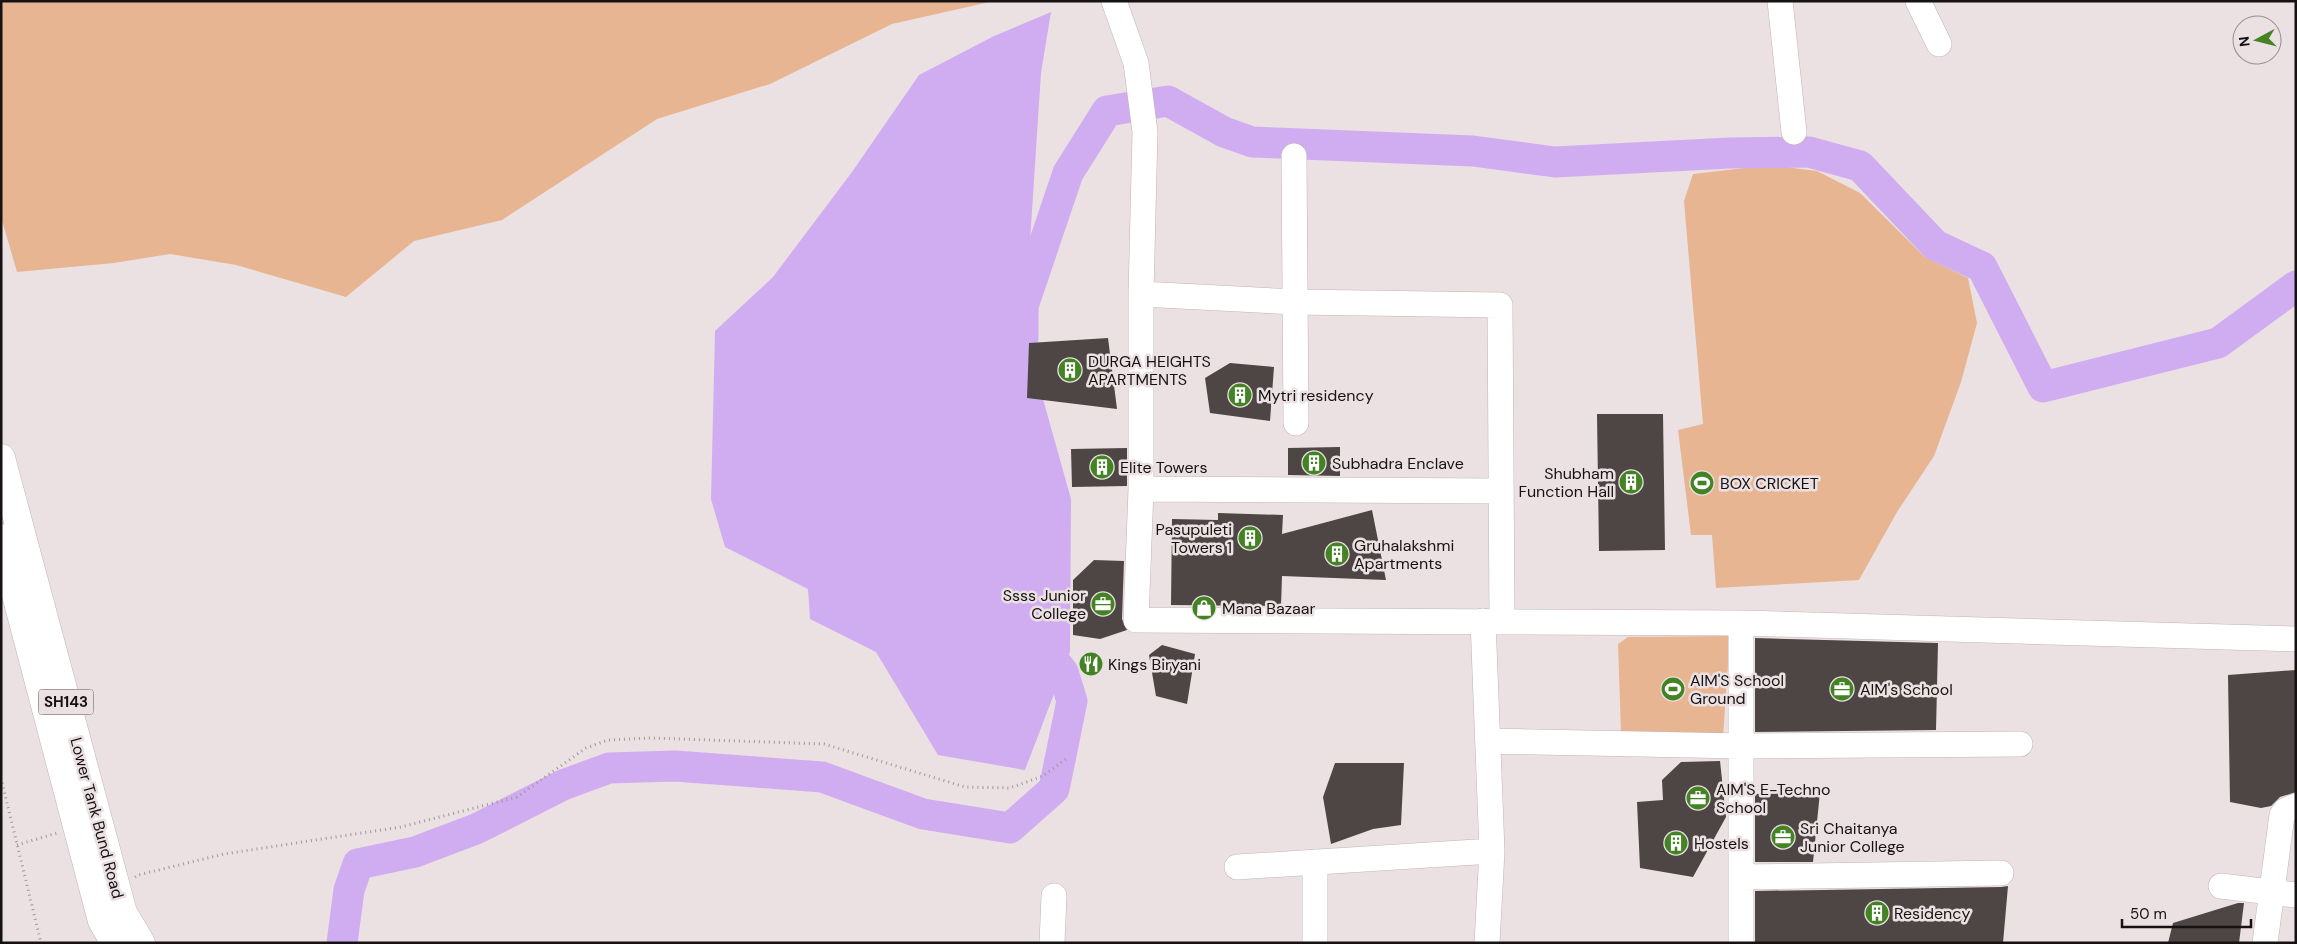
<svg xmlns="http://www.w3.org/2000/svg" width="2297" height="944" viewBox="0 0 2297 944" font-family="'DM Sans',sans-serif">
  <rect width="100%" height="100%" fill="#ebe1e3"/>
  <path fill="#e8b592" d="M1,1H994L892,24L770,84L657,119L502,220L414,241L346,297L236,265L170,254L114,263L17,272L1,217Z
    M1770,165L1817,171L1860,193L1925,257L1968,278L1977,323L1961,382L1934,456L1897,512L1859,580L1716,588L1712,535H1691L1678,430L1703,424L1684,201L1693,174Z
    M1730,636L1723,737L1621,733L1618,644L1628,637Z"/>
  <path fill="#d0adf0" d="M1051,12L1041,73L1026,303L1043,399L1071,499L1070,652L1025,770L938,755L876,652L810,619L808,589L725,547L711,499L715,331L773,277L852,172L919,75L994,36Z"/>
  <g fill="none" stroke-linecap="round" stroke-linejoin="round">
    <path stroke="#d0adf0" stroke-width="31" d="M1023,337V306L1068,173L1107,111L1168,101L1224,132L1252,142L1473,151L1555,162L1730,153L1809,152L1860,166L1935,245L1982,267L2043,387L2218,343L2296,286
      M342,943L349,890L358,864L415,852L476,829L563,785L609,768L675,766L822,777L923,814L1010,828L1054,789L1072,701L1063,672L1037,639"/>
  </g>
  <path fill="#4d4644" d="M1108,338L1117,409L1027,398L1029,343Z
    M1230,363L1274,367L1270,421L1210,413L1205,378Z
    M1597,414H1663L1665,550L1599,551Z
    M1340,447V476L1288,475V448Z
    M1127,448V486L1072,487L1071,449Z
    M1372,510L1386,580L1282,576L1281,606L1171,605L1172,519L1218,520V513L1283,515L1282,534Z
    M1094,560L1124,561L1122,619L1127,630L1100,639L1073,635V580Z
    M1755,638L1938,643L1936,730L1755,732Z
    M1162,645L1195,654L1187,704L1156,696L1149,655Z
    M2296,670V792L2280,797L2271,806L2261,808L2230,802L2228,675Z
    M1720,761L1726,817L1693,877L1640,868L1637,802L1663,800L1662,780L1681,762Z
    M1335,763H1404L1401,825L1373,829L1331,844L1323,797Z
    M1820,792L1813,862H1755V794Z
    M2008,886L2003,943H1755V891L2001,887Z
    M2238,903H2244L2239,943H2168L2173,923Z"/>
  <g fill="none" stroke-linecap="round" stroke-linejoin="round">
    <defs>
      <path id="minor" d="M1114,1L1136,63L1145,132L1141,294V489L1136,620L1741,623L2296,639
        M1780,1L1794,132
        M1918,1L1939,44
        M1294,156L1296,423
        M1141,294L1296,302L1500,305L1502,622
        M1141,489L1501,491
        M1483,621L1492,851L1487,943
        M1488,741L1741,746L2020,744
        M1237,867L1492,851
        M1741,877L2001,873
        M2221,886L2296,895
        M1052,943L1054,896
        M1315,943V862
        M1741,943V623
        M2265,943L2282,815L2286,810L2296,806"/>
      <path id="major" d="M1,458L123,913L141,943
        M1,538L102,921L115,943"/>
    </defs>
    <use href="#minor" stroke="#beb5b7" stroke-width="26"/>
    <use href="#major" stroke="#beb5b7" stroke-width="29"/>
    <path stroke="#9f9799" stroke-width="3" stroke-dasharray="1 4" stroke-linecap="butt" d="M1,778L41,943
      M17,845L57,833
      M135,877L138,875L224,854L401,827L517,797L586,748L608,740L651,738L824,744L965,787L1010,788L1043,776L1066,759"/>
    <use href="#minor" stroke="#fff" stroke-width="25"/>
    <use href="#major" stroke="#fff" stroke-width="28"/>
  </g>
  <defs>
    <symbol id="building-disc" viewBox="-11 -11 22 22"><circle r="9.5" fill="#438323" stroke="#ebe1e3"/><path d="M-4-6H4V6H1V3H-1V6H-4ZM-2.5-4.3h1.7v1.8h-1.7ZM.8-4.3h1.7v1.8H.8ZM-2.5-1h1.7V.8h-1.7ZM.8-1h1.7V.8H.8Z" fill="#fff"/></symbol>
    <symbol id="stadium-disc" viewBox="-11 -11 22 22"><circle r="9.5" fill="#438323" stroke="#ebe1e3"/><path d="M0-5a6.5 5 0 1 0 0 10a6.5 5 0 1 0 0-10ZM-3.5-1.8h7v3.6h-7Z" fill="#fff"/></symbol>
    <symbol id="office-disc" viewBox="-11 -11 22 22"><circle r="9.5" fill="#438323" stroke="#ebe1e3"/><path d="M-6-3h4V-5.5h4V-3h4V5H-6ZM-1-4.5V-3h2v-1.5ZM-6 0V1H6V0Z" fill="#fff"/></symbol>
    <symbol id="shop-disc" viewBox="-11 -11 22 22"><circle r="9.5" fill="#438323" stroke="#ebe1e3"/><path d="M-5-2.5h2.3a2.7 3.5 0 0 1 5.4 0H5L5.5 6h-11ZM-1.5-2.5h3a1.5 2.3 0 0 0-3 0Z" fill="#fff"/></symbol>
    <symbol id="restaurant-disc" viewBox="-11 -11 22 22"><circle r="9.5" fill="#438323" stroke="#ebe1e3"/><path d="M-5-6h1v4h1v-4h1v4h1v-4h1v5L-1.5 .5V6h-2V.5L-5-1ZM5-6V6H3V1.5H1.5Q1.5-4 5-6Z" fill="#fff"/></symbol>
  </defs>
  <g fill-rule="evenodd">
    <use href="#building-disc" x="1056" y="356" width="28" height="28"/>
    <use href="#building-disc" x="1226" y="381" width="28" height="28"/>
    <use href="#building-disc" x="1300" y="449" width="28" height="28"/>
    <use href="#building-disc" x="1088" y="453" width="28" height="28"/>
    <use href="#building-disc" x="1617" y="468" width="28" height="28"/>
    <use href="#stadium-disc" x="1688" y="469" width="28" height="28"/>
    <use href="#building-disc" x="1236" y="524" width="28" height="28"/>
    <use href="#building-disc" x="1323" y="540" width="28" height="28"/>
    <use href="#office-disc" x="1089" y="590" width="28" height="28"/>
    <use href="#shop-disc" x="1190" y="594" width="28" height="28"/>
    <use href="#restaurant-disc" x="1077" y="650" width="28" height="28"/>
    <use href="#stadium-disc" x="1659" y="675" width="28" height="28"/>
    <use href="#office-disc" x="1828" y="675" width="28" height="28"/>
    <use href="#office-disc" x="1684" y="784" width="28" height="28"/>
    <use href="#office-disc" x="1769" y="823" width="28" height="28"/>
    <use href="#building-disc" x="1662" y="829" width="28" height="28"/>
    <use href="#building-disc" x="1863" y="899" width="28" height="28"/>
  </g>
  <g text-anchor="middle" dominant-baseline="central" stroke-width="5" stroke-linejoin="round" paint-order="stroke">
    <rect fill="#ebe1e3" stroke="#565051" stroke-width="1" x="38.5" y="689.5" width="55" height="25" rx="4"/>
    <g font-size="15" font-weight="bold" fill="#161213">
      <text x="66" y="702">SH143</text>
    </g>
    <g font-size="16" fill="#161213" stroke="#ebe1e3" text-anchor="start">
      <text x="1088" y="361">DURGA HEIGHTS<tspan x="1088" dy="18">APARTMENTS</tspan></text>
      <text x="1258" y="395">Mytri residency</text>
      <text x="1332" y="463">Subhadra Enclave</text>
      <text x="1120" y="467">Elite Towers</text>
      <text x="1614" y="473" text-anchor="end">Shubham<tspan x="1614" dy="18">Function Hall</tspan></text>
      <text x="1720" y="483">BOX CRICKET</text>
      <text x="1232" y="529" text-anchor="end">Pasupuleti<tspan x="1232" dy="18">Towers 1</tspan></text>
      <text x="1354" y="545">Gruhalakshmi<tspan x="1354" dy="18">Apartments</tspan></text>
      <text x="1086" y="595" text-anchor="end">Ssss Junior<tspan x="1086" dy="18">College</tspan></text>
      <text x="1222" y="608">Mana Bazaar</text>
      <text x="1108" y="664">Kings Biryani</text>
      <text x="1690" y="680">AIM'S School<tspan x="1690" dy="18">Ground</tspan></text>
      <text x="1860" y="689">AIM's School</text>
      <text x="1716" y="789">AIM'S E-Techno<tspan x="1716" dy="18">School</tspan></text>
      <text x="1800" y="828">Sri Chaitanya<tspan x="1800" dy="18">Junior College</tspan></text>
      <text x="1694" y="843">Hostels</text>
      <text x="1894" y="913">Residency</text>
    </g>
    <g font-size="16" fill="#161213" stroke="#ebe1e3">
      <text transform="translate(97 818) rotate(75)">Lower Tank Bund Road</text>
    </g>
  </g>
  <rect width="2297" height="944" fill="none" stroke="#161213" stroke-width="5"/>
  <g transform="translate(2257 40) rotate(263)"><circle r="24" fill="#ebe1e3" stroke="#968e90"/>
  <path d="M0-4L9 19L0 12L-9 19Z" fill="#438323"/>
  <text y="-8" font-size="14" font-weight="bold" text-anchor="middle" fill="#161213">N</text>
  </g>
  <path d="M2122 919v8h129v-8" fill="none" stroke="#161213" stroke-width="2.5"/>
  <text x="2130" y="919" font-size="15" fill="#161213" stroke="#ebe1e3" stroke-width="4" paint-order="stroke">50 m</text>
</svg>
